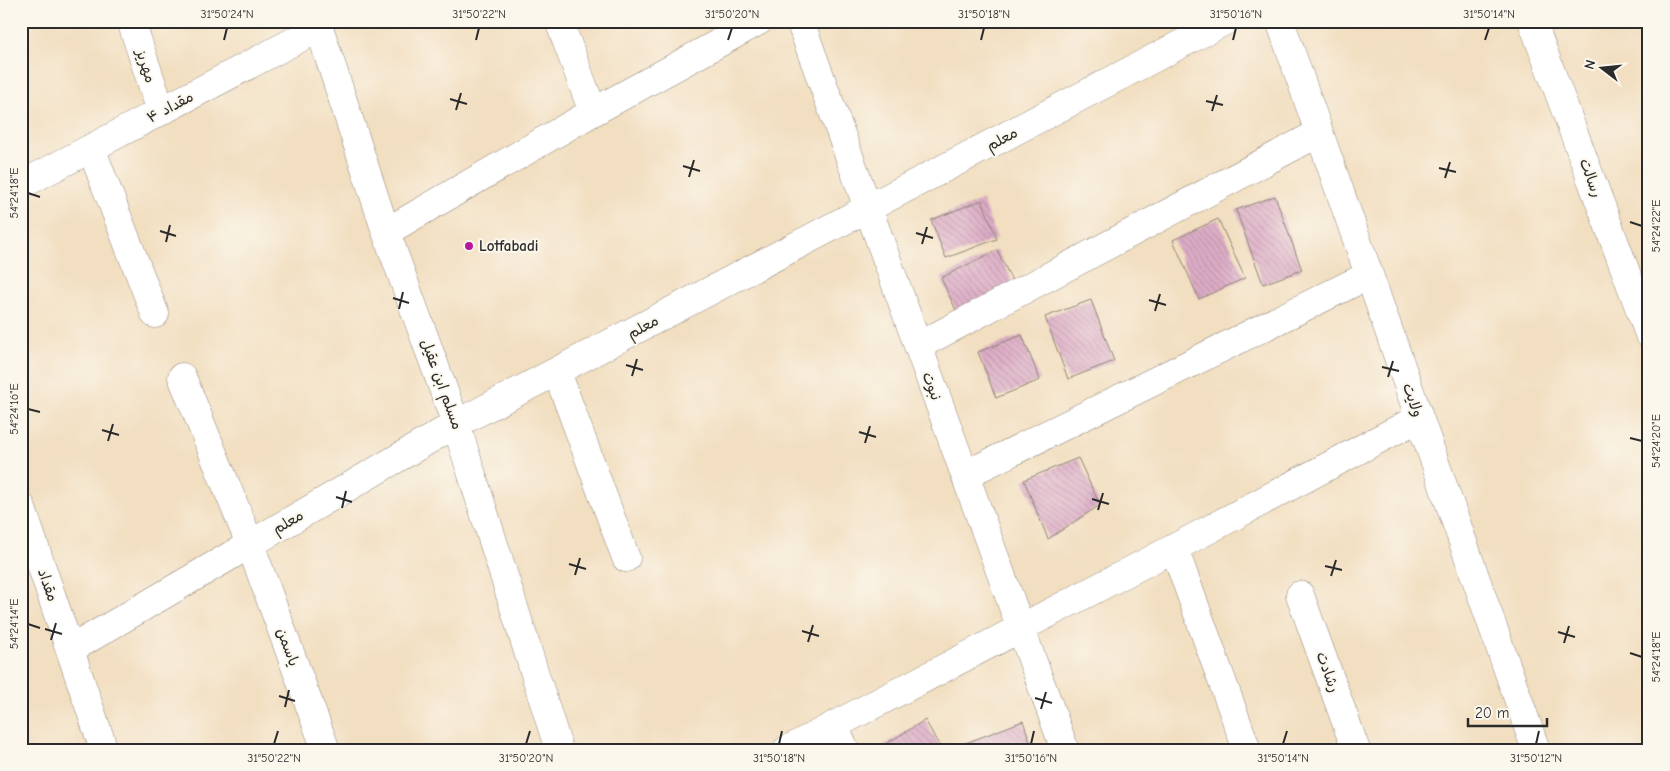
<svg xmlns="http://www.w3.org/2000/svg" width="1670" height="771" viewBox="0 0 1670 771" font-family="'Comic Neue','Playpen Sans Arabic',sans-serif">
  <defs>
    <pattern id="building-back-hatch" width="6" height="6" patternUnits="userSpaceOnUse" patternTransform="scale(1.25)"><rect width="6" height="6" fill="#deadc7"/><path d="M-1 5l2 2M0 0l6 6M5-1l2 2" fill="none" stroke="#b48da2"/></pattern>
  </defs>
  <rect width="100%" height="100%" fill="#fbf7ec"/>
  <filter id="ink" filterUnits="userSpaceOnUse"><feTurbulence type="fractalNoise" baseFrequency=".02" numOctaves="2"/><feDisplacementMap in="SourceGraphic" scale="10" xChannelSelector="R" yChannelSelector="G"/><feConvolveMatrix kernelMatrix="1 2 1 2 8 2 1 2 1" color-interpolation-filters="sRGB"/></filter>
  <filter id="wash" filterUnits="userSpaceOnUse"><feTurbulence type="fractalNoise" baseFrequency=".0096" numOctaves="4" result="noise"/><feDisplacementMap in="SourceGraphic" scale="20" xChannelSelector="R" yChannelSelector="G"/><feGaussianBlur stdDeviation="1.12" result="paint"/><feColorMatrix in="noise" values="0 0 0 0 0 0 0 0 0 0 0 0 0 0 0 0 0 1.4 0 .05"/><feComposite in="paint" operator="in"/></filter>
  <g filter="url(#wash)">
    <rect width="100%" height="100%" fill="#f2dec0"/>
    <g id="blocks">
      <path fill="url(#building-back-hatch)" d="M1275,196L1302,270L1263,284L1236,210Z
        M982,200L997,239L946,258L931,220Z
        M1218,219L1245,278L1199,299L1173,240Z
        M997,250L1019,295L962,323L941,278Z
        M1091,300L1114,361L1068,379L1045,317Z
        M1022,335L1040,380L996,398L978,352Z
        M1078,458L1100,505L1048,539L1024,480Z
        M925,720L942,750H876Z
        M1023,721L1033,750H954L953,748Z"/>
    </g>
  </g>
  <g filter="url(#ink)">
    <use href="#blocks" fill-opacity="0" stroke="#8e8476" stroke-width="1"/>
    <g fill="none" stroke-linecap="round" stroke-linejoin="round">
      <defs>
        <path id="minor" d="M131,21L161,111
          M317,21L386,232L456,424L559,750
          M559,21L593,112
          M800,21L1065,750
          M1280,21L1536,750
          M1532,21L1649,334
          M91,148L155,314
          M21,185L319,28
          M386,232L593,112L759,21
          M918,346L1319,133
          M557,372L626,558
          M182,377L250,544L326,750
          M965,475L1369,275
          M21,506L104,750
          M1174,548L1247,750
          M1300,595L1356,750
          M71,649L456,424L1225,21
          M834,725L845,750
          M787,750L1174,548L1419,418"/>
      </defs>
      <use href="#minor" stroke="#8e8476" stroke-width="29"/>
      <use href="#minor" stroke="#fff" stroke-width="28"/>
    </g>
  </g>
  <path fill="none" stroke="#2b2b2b" stroke-width="2" d="M224,40L227,28M476,40L479,28M728,40L732,28M981,40L984,28M1233,40L1236,28M1485,40L1489,28M450,99L467,104M1206,101L1223,105M456,110L461,93M1212,111L1217,95M683,166L700,171M1439,168L1456,172M689,177L694,160M1445,178L1450,162M28,193L40,197M1630,222L1642,226M160,231L176,236M916,233L933,238M166,242L170,225M922,244L927,227M393,298L409,303M1149,300L1166,305M399,309L403,292M1155,311L1160,294M626,365L643,370M1382,367L1399,371M632,376L637,359M1388,377L1393,361M28,409L40,412M102,430L119,435M859,432L876,437M1630,438L1642,441M108,441L113,424M865,443L870,426M336,497L352,502M1092,499L1109,504M342,508L346,491M1098,510L1103,493M569,564L586,569M1325,566L1342,570M575,575L580,558M1331,576L1336,560M28,624L40,628M45,629L62,634M802,631L819,636M1558,632L1575,637M51,640L56,623M808,642L813,625M1564,643L1569,626M1630,653L1642,657M279,696L295,701M1035,698L1052,703M285,707L289,690M1041,709L1046,692M274,744L278,731M526,744L530,731M779,744L782,731M1031,744L1034,731M1283,744L1287,731M1536,744L1539,731"/>
  <circle fill="#b5179e" stroke="#fbf7ec" stroke-width="2" cx="469" cy="246" r="5"/>
  <g text-anchor="middle" dominant-baseline="central" stroke-width="4" stroke-linejoin="round" paint-order="stroke">
    <g font-size="15" fill="#2b2b2b" stroke="#fbf7ec">
      <text transform="translate(146 66) rotate(72)">مهریز</text>
      <text transform="translate(170 107) rotate(-28)">مقداد ۴</text>
      <text transform="translate(1002 139) rotate(-28)">معلم</text>
      <text transform="translate(1591 178) rotate(70)">رسالت</text>
      <text transform="translate(643 327) rotate(-28)">معلم</text>
      <text transform="translate(442 384) rotate(70)">مسلم ابن عقیل</text>
      <text transform="translate(932 386) rotate(70)">نبوت</text>
      <text transform="translate(1413 400) rotate(71)">ولایت</text>
      <text transform="translate(288 522) rotate(-30)">معلم</text>
      <text transform="translate(48 585) rotate(71)">مقداد</text>
      <text transform="translate(288 647) rotate(70)">یاسمن</text>
      <text transform="translate(1328 672) rotate(70)">رشادت</text>
    </g>
    <g font-size="15" font-weight="bold" fill="#2b2b2b" stroke="#fbf7ec" text-anchor="start">
      <text x="479" y="246">Lotfabadi</text>
    </g>
  </g>
  <rect width="1670" height="771" fill="none" stroke="#fbf7ec" stroke-width="55"/>
  <g transform="translate(1602 68) rotate(286)" stroke="#fbf7ec" stroke-width="4" paint-order="stroke">
  <path d="M0-4L9 19L0 12L-9 19Z" fill="#2b2b2b"/>
  <text y="-8" font-size="14" font-weight="bold" text-anchor="middle" fill="#2b2b2b">N</text>
  </g>
  <path d="M1468 718v8h79v-8" fill="none" stroke="#2b2b2b" stroke-width="2.5"/>
  <text x="1475" y="718" font-size="15" fill="#2b2b2b" stroke="#fbf7ec" stroke-width="4" paint-order="stroke">20 m</text>
  <rect x="28" y="28" width="1614" height="716" fill="none" stroke="#2b2b2b" stroke-width="2"/>
  <g font-size="12" text-anchor="middle" fill="#2b2b2b">
    <text x="227" y="18">31°50'24"N</text>
    <text x="479" y="18">31°50'22"N</text>
    <text x="732" y="18">31°50'20"N</text>
    <text x="984" y="18">31°50'18"N</text>
    <text x="1236" y="18">31°50'16"N</text>
    <text x="1489" y="18">31°50'14"N</text>
    <text transform="translate(14 193) rotate(-90)" y="4">54°24'18"E</text>
    <text transform="translate(1656 226) rotate(-90)" y="4">54°24'22"E</text>
    <text transform="translate(14 409) rotate(-90)" y="4">54°24'16"E</text>
    <text transform="translate(1656 441) rotate(-90)" y="4">54°24'20"E</text>
    <text transform="translate(14 624) rotate(-90)" y="4">54°24'14"E</text>
    <text transform="translate(1656 657) rotate(-90)" y="4">54°24'18"E</text>
    <text x="274" y="762">31°50'22"N</text>
    <text x="526" y="762">31°50'20"N</text>
    <text x="779" y="762">31°50'18"N</text>
    <text x="1031" y="762">31°50'16"N</text>
    <text x="1283" y="762">31°50'14"N</text>
    <text x="1536" y="762">31°50'12"N</text>
  </g>
</svg>
